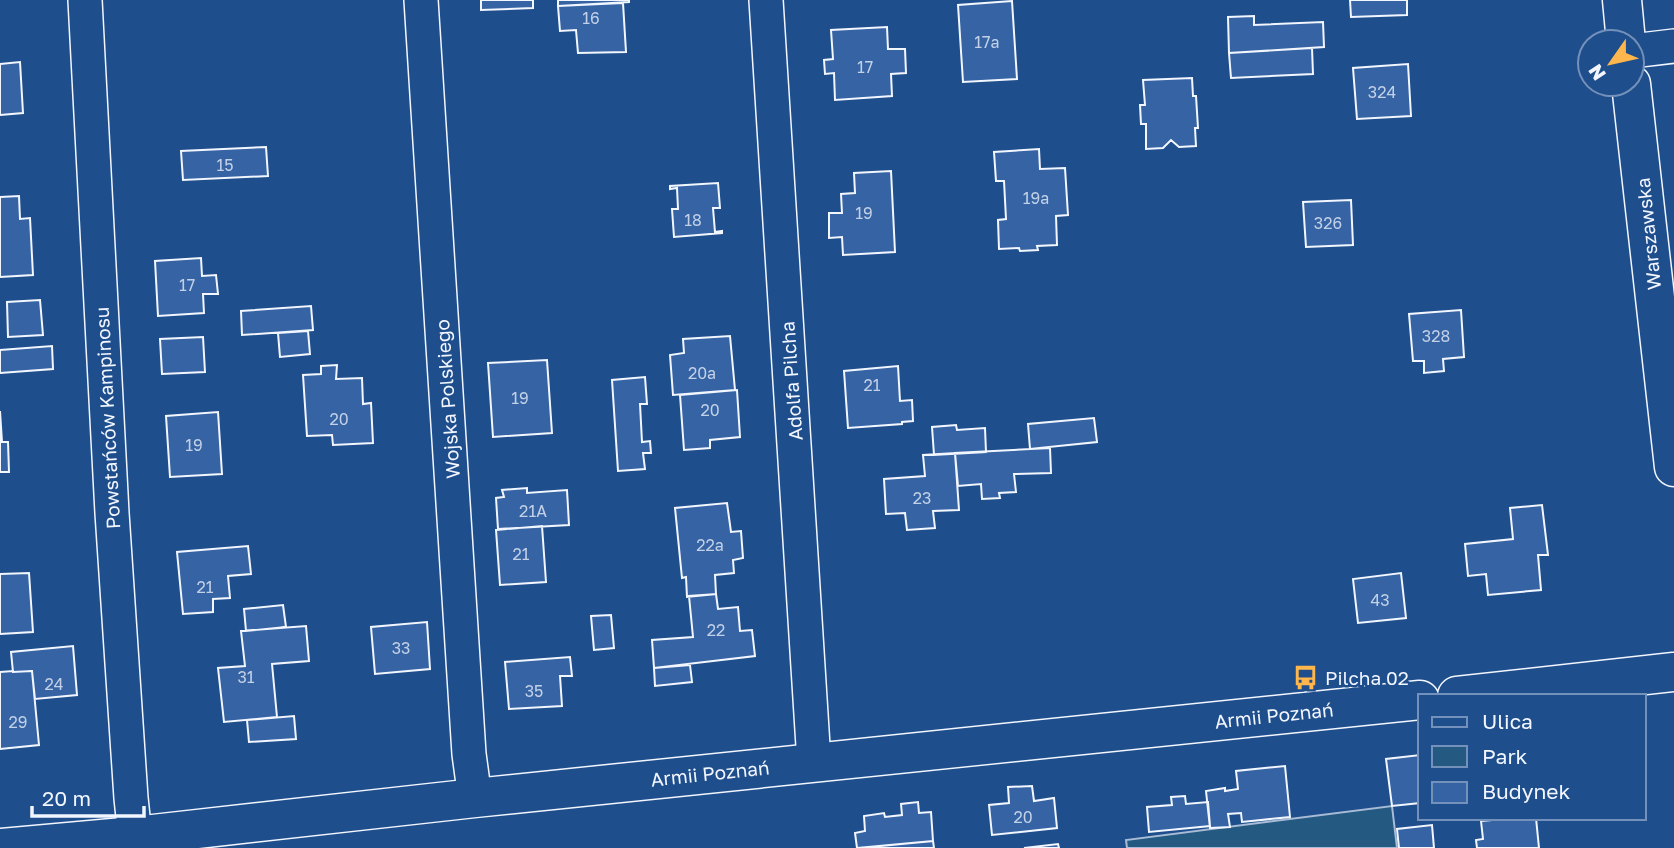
<svg xmlns="http://www.w3.org/2000/svg" width="1674" height="848" viewBox="0 0 1674 848" font-family="'Golos Text',sans-serif">
  <rect width="100%" height="100%" fill="#1f4e8c"/>
  <path fill="#245a82" stroke="#a8bbd7" stroke-width="2" d="M1392,806L1397,848H1127L1126,840Z"/>
  <path fill="#3563a3" stroke="#f2f6ff" stroke-width="2" d="M481,0H533V8L481,10Z
    M558,0H629V2L558,6Z
    M1350,0H1407V15L1351,17Z
    M1012,1L1017,79L963,82L958,5Z
    M623,3L626,52L578,53L576,30L560,31L558,6Z
    M1254,16V25L1323,22L1324,47L1229,53L1228,17Z
    M887,27L888,49H905L906,73L891,74L892,96L835,100L834,73L825,74L824,60L833,59L831,30Z
    M1312,48L1313,74L1231,78L1229,53Z
    M20,62L23,113L0,115V64Z
    M1408,64L1411,116L1357,119L1353,68Z
    M1192,78L1193,96H1196L1198,128H1195L1196,146L1179,147L1171,140L1163,148L1146,149V124H1141L1140,105H1145L1143,80Z
    M266,147L268,176L183,180L181,151Z
    M1039,149L1040,169L1065,168L1068,215L1056,216L1057,245L1037,246L1038,250L1020,251L1019,248L999,249L998,220L1006,219L1004,181H996L994,152Z
    M891,171L895,252L843,255L842,237L829,238V213H842L841,194L855,193L854,173Z
    M718,183L720,208H713L715,232L722,231V233L674,237L672,209H678L677,188L670,189V186Z
    M19,196L20,219L30,218L33,275L0,277V197Z
    M1351,200L1353,245L1306,247L1303,202Z
    M201,258L202,276L216,275L218,294H203L204,313L158,316L155,261Z
    M40,300L43,335L8,337L7,302Z
    M311,306L313,330L242,335L241,311Z
    M1461,310L1464,357L1443,359L1444,371L1424,373V361H1413L1409,314Z
    M308,331L310,354L280,357L278,333Z
    M730,336L735,390L673,395L670,355L684,353L683,339Z
    M203,337L205,372L162,374L160,339Z
    M52,346L53,369L0,373V350Z
    M547,360L552,433L493,437L488,363Z
    M337,365L336,379L362,378L363,404L371,403L373,443L333,445L332,435L307,436L303,375L321,374V366Z
    M898,366L900,401L912,400L913,421L902,422V424L848,428L844,371Z
    M645,377L647,404H640L642,442L650,441L651,453H643L645,469L618,471L612,380Z
    M737,390L740,437L710,440V448L684,450L680,395Z
    M0,411L2,442H8L9,472H0Z
    M218,412L222,474L170,477L166,416Z
    M1094,418L1097,442L1030,449L1028,424Z
    M956,425L957,430L985,428L986,452L934,455L932,427Z
    M1050,448L1051,473L1014,474L1016,492L999,493L1000,498L982,499L981,484L958,486L955,453Z
    M955,453L959,510L933,511L935,528L907,530L905,513L886,514L884,479L925,476L923,455Z
    M527,488V493L567,490L569,525L498,529L496,498L504,497L502,490Z
    M727,503L731,532L741,531L743,558L733,560L734,573L715,575L716,594L687,597L686,577L682,578L675,508Z
    M1542,505L1548,555H1538L1541,590L1488,595L1486,574L1468,576L1465,544L1513,539L1510,508Z
    M542,526L546,582L500,585L496,530Z
    M248,546L251,574L228,576L230,598L213,599V612L183,614L177,552Z
    M29,573L33,632L0,634V574Z
    M1401,573L1406,618L1358,623L1353,579Z
    M716,594L718,609L738,607L740,631L752,630L755,656L654,668L652,640L693,637L689,596Z
    M283,605L286,627L246,631L244,609Z
    M611,615L614,648L594,650L591,616Z
    M427,622L430,669L375,674L371,627Z
    M306,626L309,661L272,664L277,717L224,722L218,668L245,666L241,631Z
    M73,646L77,695L35,699L32,671L13,672L11,652Z
    M570,657L572,676H560L562,706L509,709L505,662Z
    M690,665L692,682L655,686L654,668Z
    M13,671V672L32,671L39,745L0,749V672Z
    M294,716L296,739L249,742L247,720Z
    M1420,755V803L1392,806L1386,759Z
    M1285,766L1290,817L1242,822L1241,813L1228,814L1230,827L1210,828L1206,791L1225,788V791L1238,789L1236,771Z
    M1032,786L1034,801L1054,798L1057,828L992,835L989,805L1009,803L1008,787Z
    M1185,796L1186,804L1208,802L1210,826L1149,832L1147,807L1172,805L1171,797Z
    M918,802L919,813L931,812L933,841L857,848L855,833L865,831L864,816L884,813L885,817L902,815L901,804Z
    M1515,818H1536L1539,848H1477L1476,840L1483,839L1481,821Z
    M1432,825L1434,848H1399L1397,829Z
    M933,841L934,848H871L870,847Z
    M1058,844L1059,848H1024Z"/>
  <g fill="none" stroke-linecap="round" stroke-linejoin="round">
    <defs>
      <path id="minor" d="M85,0L112,513L131,798L135,836
        M421,0L469,754L475,798
        M766,0L814,762
        M1632,51L1674,46"/>
      <path id="tertiary" d="M1622,0L1626,42
        M1631,84L1674,467
        M1457,696L1674,672
        M0,848L135,836L475,798L1420,700"/>
    </defs>
    <use href="#minor" stroke="#f2f6ff" stroke-width="36"/>
    <use href="#tertiary" stroke="#f2f6ff" stroke-width="41"/>
    <use href="#minor" stroke="#1f4e8c" stroke-width="33"/>
    <use href="#tertiary" stroke="#1f4e8c" stroke-width="38"/>
  </g>
  <defs>
    <symbol id="bus-bare" viewBox="-9 -9 18 18"><path d="M-5-6H5V4H4V6H2V4H-2V6H-4V4H-5ZM-3.5-4V0h7V-4ZM-3.5 1.2v1.5H-2V1.2ZM2 1.2v1.5H3.5V1.2Z" fill="#ffb74d" stroke="#1f4e8c" stroke-width="2.5" paint-order="stroke"/></symbol>
  </defs>
  <g fill-rule="evenodd">
    <use href="#bus-bare" x="1288" y="660" width="35" height="35"/>
  </g>
  <g text-anchor="middle" dominant-baseline="central" stroke-width="5" stroke-linejoin="round" paint-order="stroke">
    <g font-size="16" fill="#c3d1e8">
      <text x="591" y="18">16</text>
      <text x="987" y="42">17a</text>
      <text x="865" y="67">17</text>
      <text x="1382" y="92">324</text>
      <text x="225" y="165">15</text>
      <text x="1036" y="198">19a</text>
      <text x="864" y="213">19</text>
      <text x="693" y="220">18</text>
      <text x="1328" y="223">326</text>
      <text x="187" y="285">17</text>
      <text x="1436" y="336">328</text>
      <text x="702" y="373">20a</text>
      <text x="872" y="385">21</text>
      <text x="520" y="398">19</text>
      <text x="710" y="410">20</text>
      <text x="339" y="419">20</text>
      <text x="194" y="445">19</text>
      <text x="922" y="498">23</text>
      <text x="533" y="511">21A</text>
      <text x="710" y="545">22a</text>
      <text x="521" y="554">21</text>
      <text x="205" y="587">21</text>
      <text x="1380" y="600">43</text>
      <text x="716" y="630">22</text>
      <text x="401" y="648">33</text>
      <text x="246" y="677">31</text>
      <text x="54" y="684">24</text>
      <text x="534" y="691">35</text>
      <text x="18" y="722">29</text>
      <text x="1023" y="817">20</text>
    </g>
    <g font-size="19" fill="#f2f6ff" stroke="#1f4e8c">
      <text transform="translate(1648 234) rotate(-96)">Warszawska</text>
      <text transform="translate(791 381) rotate(-94)">Adolfa Pilcha</text>
      <text transform="translate(447 399) rotate(-94)">Wojska Polskiego</text>
      <text transform="translate(107 418) rotate(-93)">Powstańców Kampinosu</text>
      <text transform="translate(1274 715) rotate(-6)">Armii Poznań</text>
      <text transform="translate(710 773) rotate(-6)">Armii Poznań</text>
    </g>
    <g font-size="19" fill="#f2f6ff" stroke="#1f4e8c" text-anchor="start">
      <text x="1325" y="677">Pilcha 02</text>
    </g>
  </g>
  <rect x="1418" y="694" width="228" height="126" fill="#1f4e8c" stroke="#7391ba" stroke-width="2"/>
  <rect x="1432" y="717" width="35" height="10" fill="#1f4e8c" stroke="#7391ba" stroke-width="2"/>
  <text x="1482" y="729" font-size="21" fill="#f2f6ff">Ulica</text>
  <rect x="1432" y="746" width="35" height="21" fill="#245a82" stroke="#7391ba" stroke-width="2"/>
  <text x="1482" y="764" font-size="21" fill="#f2f6ff">Park</text>
  <rect x="1432" y="782" width="35" height="21" fill="#3563a3" stroke="#7391ba" stroke-width="2"/>
  <text x="1482" y="799" font-size="21" fill="#f2f6ff">Budynek</text>
  <g transform="translate(1611 63) rotate(236)"><circle r="33" fill="#1f4e8c" stroke="#7391ba" stroke-width="2"/>
  <path d="M0-5L12 26L0 18L-12 26Z" fill="#ffb74d"/>
  <text y="-10" font-size="19" font-weight="bold" text-anchor="middle" fill="#f2f6ff">N</text>
  </g>
  <path d="M32 806v10h112v-10" fill="none" stroke="#f2f6ff" stroke-width="3.5"/>
  <text x="42" y="806" font-size="21" fill="#f2f6ff" stroke="#1f4e8c" stroke-width="5" paint-order="stroke">20 m</text>
</svg>
